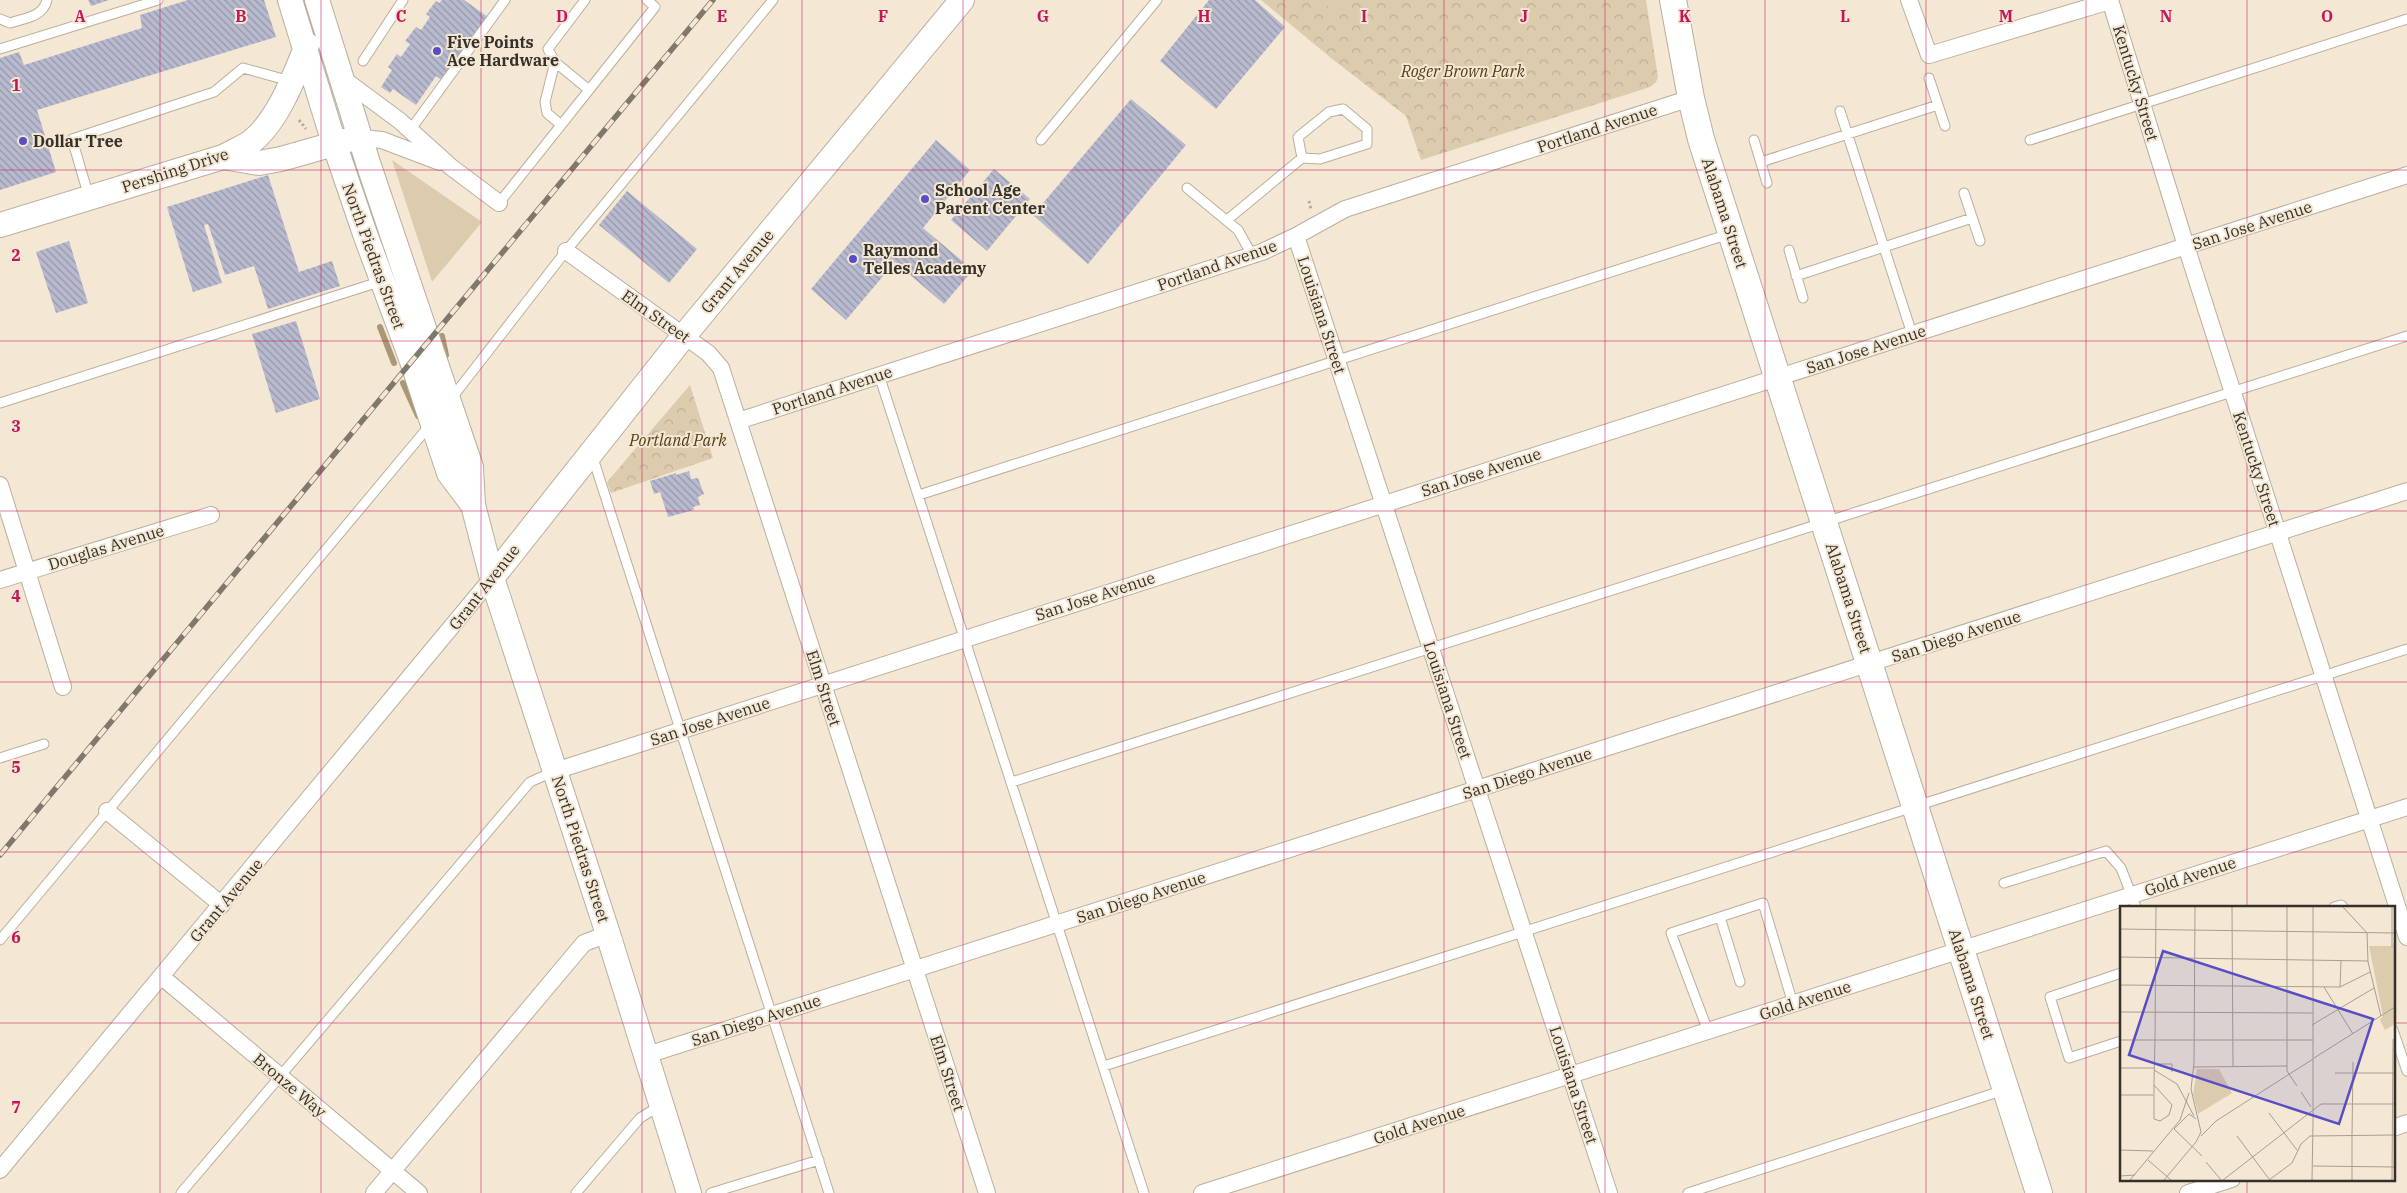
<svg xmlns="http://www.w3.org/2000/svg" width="2407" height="1193" viewBox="0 0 2407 1193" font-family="'IBM Plex Serif',serif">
  <defs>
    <pattern id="forest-crowns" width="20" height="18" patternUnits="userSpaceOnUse" patternTransform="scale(1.25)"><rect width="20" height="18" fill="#ddcbae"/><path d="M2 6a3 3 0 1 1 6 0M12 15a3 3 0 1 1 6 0" fill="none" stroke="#beaf96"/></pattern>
    <pattern id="building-back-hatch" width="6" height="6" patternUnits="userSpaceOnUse" patternTransform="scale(1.25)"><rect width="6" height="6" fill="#b8bacf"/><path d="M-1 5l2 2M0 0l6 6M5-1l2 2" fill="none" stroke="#9698a8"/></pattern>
  </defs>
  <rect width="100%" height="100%" fill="#f4e8d4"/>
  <path fill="url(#forest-crowns)" d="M1261,0H1646L1658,77L1656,82L1650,87L1421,160L1406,116L1331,58Z
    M690,385L713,458L611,493L607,482Z"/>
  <path fill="#ddcbae" d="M1321,0H1352L1339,15Z
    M392,160L482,222L432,282Z"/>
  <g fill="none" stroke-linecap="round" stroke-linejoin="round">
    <path stroke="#ab9776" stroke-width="6" d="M380,327L394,363
      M442,336L446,355
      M403,383L418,416"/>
  </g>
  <path fill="url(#building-back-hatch)" d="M88,0H109L91,6Z
    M188,0H264L276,37L37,110L56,172L0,190V58L19,52L24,65L142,28L140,15Z
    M442,0H464L488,17L443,81L436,76L416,105L393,89L390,93L381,87L392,70L388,67L397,54L401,57L410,44L405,41L416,27L421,30L430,17L426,14L436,1L439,3Z
    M1209,0H1255L1285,27L1216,109L1160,61Z
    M1131,99L1186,145L1088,264L1033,215Z
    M936,140L970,170L923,228L973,270L944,304L895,262L846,320L811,289Z
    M994,169L1030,199L987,251L951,220Z
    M268,175L299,272L332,261L340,286L268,309L254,266L225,275L208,224L204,225L222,283L193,292L167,207Z
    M627,191L697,249L669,283L599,225Z
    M69,241L88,303L56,313L36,252Z
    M296,321L320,399L276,413L252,334Z
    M689,471L691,479L698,478L704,494L698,497L700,505L693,507L694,510L668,517L660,492L654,494L650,481L676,473V475Z"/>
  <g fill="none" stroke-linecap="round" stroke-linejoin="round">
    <defs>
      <path id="lane" d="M0,19L10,23C25,18 43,17 47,0
        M0,49L158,0
        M363,61L403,0
        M555,62L548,49L585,0
        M1929,78L1945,126
        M589,90L655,7L647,0
        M1840,111L1912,334
        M411,129L505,0
        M1041,140L1157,0
        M1754,140L1767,183
        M2030,140L2407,19
        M1761,162L1938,105
        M1187,188L1238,230L1252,255
        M1964,193L1980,241
        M89,197L72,139L214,92L243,68L290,81
        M499,203L589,90L555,62L545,102L547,113L561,125
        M1227,220L1302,158L1320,159L1367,144V129L1343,109L1329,112L1298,137L1302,158
        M1789,250L1803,298
        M1796,276L1972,218
        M879,375L1144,1193
        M451,399L566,251L773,0
        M0,403L382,281
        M592,455L829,1193
        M919,495L1729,234
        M0,758L44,744
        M1012,782L2407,336
        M2004,883L2106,851L2121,868L2136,907
        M2334,907L2341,905L2343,907
        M1720,917L1740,982
        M0,940L430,425
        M2121,973L2050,997L2069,1058L2121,1041
        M2393,1030L2407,1071
        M1708,1031L1671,933L1763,903L1793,1004
        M1104,1066L2407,649
        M181,1193L530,782L555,771
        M576,1193L640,1118L661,1105
        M711,1193L819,1160
        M1688,1193L2004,1090"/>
      <path id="street" d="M1909,0L1929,55L2110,1
        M2110,0L2186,246L2407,937
        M342,78L400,121L451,167L499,203
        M361,138L382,140L440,162
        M1296,236L1609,1193
        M566,251L708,353L721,368L987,1193
        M738,421L1262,252L1296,236L1345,209L1691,98
        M0,485L63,687
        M0,580L211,515
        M555,771L2407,175
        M107,811L222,905
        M162,977L419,1193
        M647,1055L2407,491
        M2393,1128L2407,1123
        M0,1170L492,578
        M374,1193L584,943L608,934
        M1202,1193L2407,807
        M2188,1193L2232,1179"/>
      <path id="secondary" d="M290,0L334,143L365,234L412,361L449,473L473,505
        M317,0L368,163L471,467L473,505L492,578L608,934L689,1193
        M223,157L259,163L281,159L348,140
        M0,225L223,157C232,152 242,148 251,142C278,121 295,75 307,45
        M492,578L683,337L962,0"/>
      <path id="primary" d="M1673,0L1691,98L1701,139L2039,1193"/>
    </defs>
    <use href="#lane" stroke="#baaf9c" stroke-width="11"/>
    <use href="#street" stroke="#baaf9c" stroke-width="18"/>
    <use href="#secondary" stroke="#baaf9c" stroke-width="26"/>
    <use href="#primary" stroke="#baaf9c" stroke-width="28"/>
    <path stroke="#b6ad9d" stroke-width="3" stroke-dasharray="2.5 2.5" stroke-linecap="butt" d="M299,120L306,129
      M1309,201L1311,209"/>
    <use href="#lane" stroke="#fff" stroke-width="9"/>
    <use href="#street" stroke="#fff" stroke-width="16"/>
    <use href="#secondary" stroke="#fff" stroke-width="24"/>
    <use href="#primary" stroke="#fff" stroke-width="26"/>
    <defs>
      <path id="rail" d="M0,855L713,0"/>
    </defs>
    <use href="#rail" stroke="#80786c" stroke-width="5.5"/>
    <use href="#rail" stroke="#f4e8d4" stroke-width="4" stroke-dasharray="11" stroke-linecap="butt"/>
  </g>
  <path fill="none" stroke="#c2185b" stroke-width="1" stroke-opacity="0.55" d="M160,0V1193M321,0V1193M481,0V1193M642,0V1193M802,0V1193M963,0V1193M1123,0V1193M1284,0V1193M1444,0V1193M1605,0V1193M1765,0V1193M1926,0V1193M2086,0V1193M2247,0V907M0,170H2407M0,341H2407M0,511H2407M0,682H2407M0,852H2407M0,1023H2121M2393,1023H2407M2247,1179V1193"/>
  <g fill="#574ec5" stroke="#f4e8d4" stroke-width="2">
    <circle cx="437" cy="51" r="5"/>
    <circle cx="23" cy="141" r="5"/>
    <circle cx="925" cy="199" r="5"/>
    <circle cx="853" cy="259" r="5"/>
  </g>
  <g text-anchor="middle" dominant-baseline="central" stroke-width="4" stroke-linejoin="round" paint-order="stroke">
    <g font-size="16" font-weight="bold" fill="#353029" stroke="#f4e8d4" text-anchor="start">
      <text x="447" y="42">Five Points<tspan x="447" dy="18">Ace Hardware</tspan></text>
      <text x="33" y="141">Dollar Tree</text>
      <text x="935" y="190">School Age<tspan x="935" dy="18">Parent Center</tspan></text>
      <text x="863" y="250">Raymond<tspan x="863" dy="18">Telles Academy</tspan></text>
    </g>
    <g font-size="16" font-style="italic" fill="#543d14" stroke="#f4e8d4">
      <text x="1463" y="71">Roger Brown Park</text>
      <text x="678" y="440">Portland Park</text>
    </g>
    <g font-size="16" fill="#353029" stroke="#f4e8d4">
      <text transform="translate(2136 83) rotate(73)">Kentucky Street</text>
      <text transform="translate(1597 128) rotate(-18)">Portland Avenue</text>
      <text transform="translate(175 170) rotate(-18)">Pershing Drive</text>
      <text transform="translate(1725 213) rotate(72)">Alabama Street</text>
      <text transform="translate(2252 225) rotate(-18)">San Jose Avenue</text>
      <text transform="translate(374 256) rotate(70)">North Piedras Street</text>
      <text transform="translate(1217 265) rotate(-19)">Portland Avenue</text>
      <text transform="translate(737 271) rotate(-50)">Grant Avenue</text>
      <text transform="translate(1322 315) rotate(72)">Louisiana Street</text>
      <text transform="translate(656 316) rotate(35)">Elm Street</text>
      <text transform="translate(1866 349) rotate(-18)">San Jose Avenue</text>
      <text transform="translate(832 390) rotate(-18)">Portland Avenue</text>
      <text transform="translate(2257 469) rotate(72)">Kentucky Street</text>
      <text transform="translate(1481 472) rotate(-18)">San Jose Avenue</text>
      <text transform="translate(106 547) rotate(-17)">Douglas Avenue</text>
      <text transform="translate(484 587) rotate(-52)">Grant Avenue</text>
      <text transform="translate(1095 596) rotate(-18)">San Jose Avenue</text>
      <text transform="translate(1849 598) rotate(72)">Alabama Street</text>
      <text transform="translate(1956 636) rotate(-18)">San Diego Avenue</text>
      <text transform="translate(824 688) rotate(72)">Elm Street</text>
      <text transform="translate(1448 700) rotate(72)">Louisiana Street</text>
      <text transform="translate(710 721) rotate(-18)">San Jose Avenue</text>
      <text transform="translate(1527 773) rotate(-18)">San Diego Avenue</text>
      <text transform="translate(581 849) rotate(72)">North Piedras Street</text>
      <text transform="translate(2190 876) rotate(-18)">Gold Avenue</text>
      <text transform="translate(1141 897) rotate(-18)">San Diego Avenue</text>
      <text transform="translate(226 900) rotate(-50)">Grant Avenue</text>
      <text transform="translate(1972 984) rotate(72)">Alabama Street</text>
      <text transform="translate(1805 1000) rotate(-18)">Gold Avenue</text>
      <text transform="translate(756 1020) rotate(-18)">San Diego Avenue</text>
      <text transform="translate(948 1073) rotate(72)">Elm Street</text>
      <text transform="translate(290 1085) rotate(40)">Bronze Way</text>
      <text transform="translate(1574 1085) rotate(72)">Louisiana Street</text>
      <text transform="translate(1419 1124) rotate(-18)">Gold Avenue</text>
    </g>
  </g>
  <g transform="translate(2120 906)">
    <rect width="275" height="275" fill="#f4e8d4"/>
    <path d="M275,29V118L265,124L260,114L263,110L249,40H273ZM77,163H99L112,187L78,208L73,188Z" fill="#ddcbae"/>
    <path d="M103,178L109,188L90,200L79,201L77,185L92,190L91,186Z" fill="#ddcbae"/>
    <path fill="none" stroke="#a89e90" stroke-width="1" d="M75,1L74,157L71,183L81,226L76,236M112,1L113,160M167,1V165L177,180M193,1V217M223,1L247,27L248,56L261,110M0,23L275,27M272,41V1M0,51L248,55M0,79L220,81L250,66M204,81L233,128M220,81L221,55M0,106L193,107M192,119L254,82M0,134H193M194,152L275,101M35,158H52V166M74,161L167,160M0,162H35M34,164L57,178L74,210M215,167H275M34,179L52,199L49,209L40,215L34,213V176L35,134L36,1M181,186L191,201M0,189H33M149,207L177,244M76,213L69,208L54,223L82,250M232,229L233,156M232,229V274M81,230L96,215L193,153M117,230L149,273M0,244L33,245M28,254L51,274M86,256L101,274M193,260L275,261M0,270L15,269M10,274L60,214L69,187M44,274L76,236M103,274L201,198H275M149,274L172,257L181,238L190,230L275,229M192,274L193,217M272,274L273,133"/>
    <path fill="#574ec5" fill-opacity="0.15" stroke="#574ec5" stroke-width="2.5" d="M43,45L253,113L219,218L9,149Z"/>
    <rect width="275" height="275" fill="none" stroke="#353029" stroke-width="2.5"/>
  </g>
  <g font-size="16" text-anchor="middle" font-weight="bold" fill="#c2185b" stroke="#f4e8d4" stroke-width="4" stroke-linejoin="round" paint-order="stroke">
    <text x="80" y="22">A</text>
    <text x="241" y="22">B</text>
    <text x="401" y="22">C</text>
    <text x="562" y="22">D</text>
    <text x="722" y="22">E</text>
    <text x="883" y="22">F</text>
    <text x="1043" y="22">G</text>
    <text x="1204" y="22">H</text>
    <text x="1364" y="22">I</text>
    <text x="1524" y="22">J</text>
    <text x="1685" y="22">K</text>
    <text x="1845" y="22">L</text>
    <text x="2006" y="22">M</text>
    <text x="2166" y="22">N</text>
    <text x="2327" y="22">O</text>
    <text x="16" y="91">1</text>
    <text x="16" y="261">2</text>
    <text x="16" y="432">3</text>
    <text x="16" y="602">4</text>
    <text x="16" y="773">5</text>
    <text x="16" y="943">6</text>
    <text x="16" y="1113">7</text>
  </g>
</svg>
